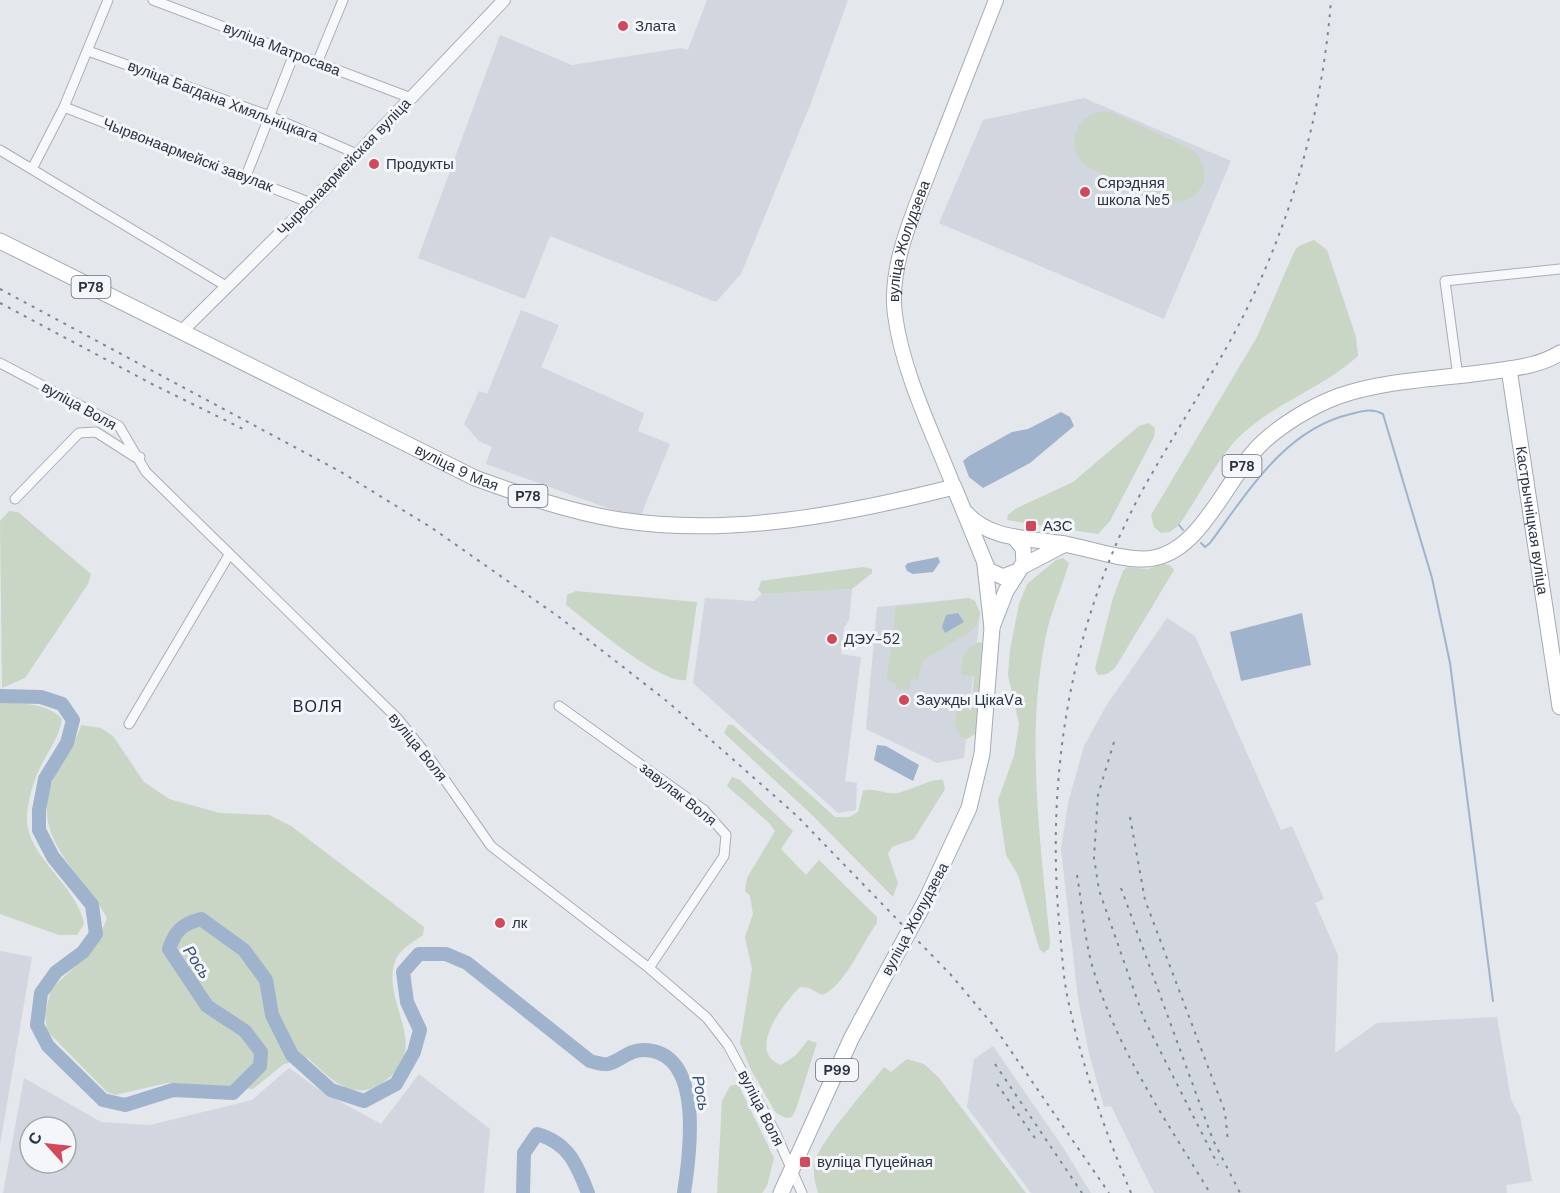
<svg xmlns="http://www.w3.org/2000/svg" width="1560" height="1193" viewBox="0 0 1560 1193" font-family="'DM Sans',sans-serif">
  <rect width="100%" height="100%" fill="#e4e7ec"/>
  <path fill="#d2d6de" fill-rule="evenodd" d="M707,0H848L811,103L741,274L716,302L550,236L525,299L418,258L500,35L572,65L681,48L688,50Z
    M1084,98L1231,161L1164,319L939,223L983,120Z
    M521,310L559,325L541,367L644,413L638,431L670,444L641,515L613,510L486,464L492,447L479,441L464,424L479,391L487,394Z
    M852,589L849,620L844,628L841,654L861,657L845,781L857,783L856,810L838,813L693,683L705,598L754,601L762,594Z
    M969,598L975,601L980,613L964,758L937,763L866,729L877,607Z
    M1167,618L1195,636L1281,830L1292,826L1324,899L1315,903L1338,955L1335,1053L1377,1023L1497,1017L1511,1100L1520,1116L1532,1181L1506,1185L1507,1193H1154L1111,1106L1104,1107L1089,1053L1078,999L1061,849L1068,803L1084,746L1106,706Z
    M0,951L32,957L0,1145Z
    M993,1046L1064,1149L1091,1193H1031L967,1107L974,1059Z
    M289,1068L321,1091L381,1124L419,1074L490,1129L484,1193H3L24,1078L101,1122L150,1125L252,1100ZM30,1127H66V1163H30Z"/>
  <path fill="#c9d6c5" d="M1098,112H1111L1193,150C1202,158 1207,171 1203,183C1198,195 1187,203 1175,203C1164,203 1091,170 1083,163C1065,145 1076,118 1098,112Z
    M1314,240L1327,250L1356,337L1358,356C1322,389 1271,404 1236,440C1218,459 1195,502 1179,525L1170,532L1161,533L1154,527L1151,515L1257,337L1295,250L1299,246Z
    M1149,423L1155,428L1154,437L1110,521L1098,534L1007,520L1008,515L1015,509L1073,482L1139,426Z
    M9,511L18,512L91,574L88,584L25,678L2,688L0,521Z
    M1063,558L1069,563C1061,590 1048,618 1044,646C1026,744 1041,844 1050,942L1049,949L1043,953L1039,948L1018,875L1006,855L998,800L1014,756L1019,724L1008,675L1010,650L1019,604L1027,584L1056,560Z
    M1163,564L1170,565L1174,570L1171,575L1115,668L1107,674L1098,675L1095,669L1113,598L1123,571L1127,567L1148,569Z
    M863,567L872,569V573L852,589L762,594L758,590L761,581Z
    M576,591L697,602L686,680C660,684 590,623 566,605L567,595Z
    M969,598L975,601L980,613L976,626L971,631L922,661L918,680L911,679L909,690L896,689L895,683L887,680V677L896,607Z
    M979,642L982,643L977,733L967,739L961,737L955,725L957,708L971,710L974,676L961,675C962,658 962,649 979,642Z
    M0,702C22,704 46,702 62,719C59,739 47,752 39,770C33,782 28,801 27,815C24,856 78,885 84,924L77,935H59L0,914Z
    M81,725L101,728L113,736L144,782L169,799L220,813L269,815L291,826L424,927L423,935C415,941 400,949 396,959C378,1003 438,1049 379,1085C350,1102 328,1076 308,1058L284,1064L253,1089L167,1083L115,1095L107,1092L47,1031L45,1014L51,989L94,949L107,918C87,879 38,845 48,796C53,770 74,750 81,725Z
    M728,725H733L835,817H849L858,812L863,791C874,787 885,795 897,793C910,791 932,778 943,780L945,789L914,839L892,847L888,854L898,883L893,897L811,814L724,733Z
    M732,777L740,780L793,831L781,849L806,875L819,860L877,917V923C862,943 845,986 822,995L809,988L800,987C784,1003 745,1052 781,1065L796,1055L808,1040L817,1043L796,1109L792,1117L786,1118L776,1113L751,1070L740,1043L752,969L745,937L753,914L750,896L745,891L747,878L775,831L769,823L727,786Z
    M907,1059L924,1064L939,1078L1026,1193H818C815,1183 812,1172 815,1161C821,1140 868,1087 884,1067L891,1072Z
    M738,1084L774,1158L767,1186L762,1193H717L722,1101L730,1086Z"/>
  <path fill="#9fb4cc" d="M1061,412L1070,417L1074,426L1030,463L983,488L969,477L963,461L969,456L1012,432L1028,429Z
    M938,557L940,562L933,572L913,574L907,571L905,566L908,563Z
    M958,613L964,622L945,633L942,627L946,615Z
    M1302,613L1311,665L1241,681L1230,632Z
    M877,745L886,746L919,765L913,781L874,760Z"/>
  <g fill="none" stroke-linecap="round" stroke-linejoin="round">
    <path stroke="#9fb4cc" stroke-width="2" d="M1179,525L1183,530
      M1201,543L1205,547L1210,543C1248,492 1285,429 1351,414C1363,411 1372,408 1383,414L1432,578L1450,663L1493,1001"/>
    <path stroke="#9fb4cc" stroke-width="14" d="M0,696L41,697L62,704L73,720L67,743L45,779L39,810V830L53,857L92,905L96,934L83,952L56,972L41,993L37,1025L48,1046L103,1100L125,1105L173,1090L233,1093L260,1066L261,1052L245,1031L207,1006L169,949C175,931 182,924 201,919L244,950L266,980L272,1015L292,1055L331,1090L364,1101L396,1084L414,1052L420,1030L407,1002L403,972L419,954H446L467,963L590,1061C595,1062 603,1065 608,1064C621,1061 628,1050 643,1050C705,1050 690,1154 684,1193
      M523,1193L524,1153L537,1134C569,1143 577,1165 588,1193"/>
    <defs>
      <path id="minor" d="M153,0L411,98
        M88,51L270,116L357,154
        M317,63L343,0
        M64,107L311,203
        M0,150L226,286
        M32,169L64,107L108,0
        M246,176L294,54
        M0,363L119,426L146,472L398,719L431,760L491,846L649,968L707,1018L728,1045L775,1132L802,1193
        M1458,377L1445,281L1560,269
        M15,499L79,433L96,432L135,457H140
        M559,706L704,810L726,835L724,856L649,968
        M129,724L229,555"/>
      <path id="tertiary" d="M182,331L311,203L504,0"/>
      <g id="secondary">
        <path id="s1" d="M954,487C932,431 903,374 895,315C888,264 916,208 933,161C954,107 975,54 996,0"/>
      </g>
      <g id="primary">
        <path id="s2" d="M0,241L475,478C522,495 570,512 620,520C731,537 847,514 954,487L988,570L1003,577L1018,571"/>
        <path id="s3" d="M1509,369L1560,707"/>
        <path d="M966,513C989,539 1026,538 1058,543C1086,547 1115,559 1143,559C1200,559 1225,478 1262,443C1282,424 1312,406 1339,396C1388,379 1444,379 1495,371C1517,368 1541,365 1560,353"/>
        <path d="M1021,567L1065,544"/>
        <path d="M992,627L1006,591L1024,563L1023,548L1014,537"/>
        <path d="M927,898L969,808L982,754L992,628L985,565"/>
        <path d="M781,1193L851,1039L888,970"/>
      </g>
    </defs>
    <use href="#minor" stroke="#a9aeb7" stroke-width="11"/>
    <use href="#tertiary" stroke="#a9aeb7" stroke-width="14"/>
    <use href="#secondary" stroke="#a9aeb7" stroke-width="16"/>
    <use href="#primary" stroke="#a3abb8" stroke-width="17"/>
    <use href="#minor" stroke="#f7f8fa" stroke-width="9"/>
    <use href="#tertiary" stroke="#f7f8fa" stroke-width="12"/>
    <use href="#secondary" stroke="#fff" stroke-width="14"/>
    <use href="#primary" stroke="#fff" stroke-width="15"/>
    <path stroke="#7d8696" stroke-width="2" stroke-dasharray="3 6" stroke-linecap="butt" d="M0,289L341,472L432,528L559,617L668,702L796,815L952,976L993,1025L1109,1193
      M0,303L152,384L245,430
      M1114,742L1098,795L1094,858L1099,890L1144,1019L1218,1165
      M1130,817L1145,900L1225,1112L1228,1142
      M1077,875C1082,904 1084,936 1092,965C1115,1047 1166,1120 1210,1193
      M1121,888L1213,1140L1240,1193
      M995,1064L1082,1193
      M997,1084L1037,1141
      M1131,1193C1104,1129 1081,1063 1067,995C1063,974 1062,953 1060,932C1045,780 1069,626 1142,491C1170,441 1201,393 1229,343C1287,238 1322,120 1331,0"/>
    <defs>
      <path id="primary-bridge" d="M888,970L927,898"/>
    </defs>
    <use href="#primary-bridge" stroke="#a3abb8" stroke-width="17" stroke-linecap="butt"/>
    <use href="#primary-bridge" stroke="#fff" stroke-width="15"/>
  </g>
  <g fill="#d1495b" stroke="#f4f6f9" stroke-width="2">
    <circle cx="623" cy="26" r="6"/>
    <circle cx="374" cy="164" r="6"/>
    <circle cx="1085" cy="192" r="6"/>
    <rect x="1025" y="520" width="12" height="12" rx="3"/>
    <circle cx="832" cy="639" r="6"/>
    <circle cx="904" cy="700" r="6"/>
    <circle cx="500" cy="923" r="6"/>
    <rect x="799" y="1156" width="12" height="12" rx="3"/>
  </g>
  <g text-anchor="middle" dominant-baseline="central" stroke-width="6" stroke-linejoin="round" paint-order="stroke">
    <g fill="#f4f6f9" stroke="#676e7b" stroke-width="1.5">
      <rect x="71.5" y="276" width="39" height="22" rx="4.5"/>
      <rect x="1222.5" y="455" width="39" height="22" rx="4.5"/>
      <rect x="508.5" y="485" width="39" height="22" rx="4.5"/>
      <rect x="816" y="1059" width="42" height="22" rx="4.5"/>
    </g>
    <g font-size="14" font-weight="bold" fill="#2b3445">
      <text x="91" y="287">Р78</text>
      <text x="1242" y="466">Р78</text>
      <text x="528" y="496">Р78</text>
      <text x="837" y="1070">Р99</text>
    </g>
    <g font-size="15" fill="#2b3445" stroke="#f4f6f9" text-anchor="start">
      <text x="635" y="26">Злата</text>
      <text x="386" y="164">Продукты</text>
      <text x="1097" y="183">Сярэдняя<tspan x="1097" dy="17">школа №5</tspan></text>
      <text x="1043" y="526">АЗС</text>
      <text x="844" y="639">ДЭУ-52</text>
      <text x="916" y="700">Заужды ЦікаVа</text>
      <text x="512" y="923">лк</text>
      <text x="817" y="1162">вуліца Пуцейная</text>
    </g>
    <g font-size="15" fill="#2b3445" stroke="#f4f6f9">
      <text transform="translate(282 49) rotate(21)">вуліца Матросава</text>
      <text transform="translate(223 101) rotate(21)">вуліца Багдана Хмяльніцкага</text>
      <text transform="translate(188 155) rotate(21)">Чырвонаармейскі завулак</text>
      <text transform="translate(344 167) rotate(-46)">Чырвонаармейская вуліца</text>
      <text stroke="none"><textPath href="#s1" startOffset="258">вуліца Жолудзева</textPath></text>
      <text transform="translate(79 406) rotate(29)">вуліца Воля</text>
      <text stroke="none"><textPath href="#s2" startOffset="510">вуліца 9 Мая</textPath></text>
      <text stroke="none"><textPath href="#s3" startOffset="153">Кастрычніцкая вуліца</textPath></text>
      <text transform="translate(418 747) rotate(51)">вуліца Воля</text>
      <text transform="translate(678 794) rotate(38)">завулак Воля</text>
      <text transform="translate(915 919) rotate(-62)">вуліца Жолудзева</text>
      <text transform="translate(761 1108) rotate(63)">вуліца Воля</text>
    </g>
    <g font-size="16" letter-spacing="1.5" fill="#1d2536" stroke="#f4f6f9">
      <text x="318" y="706">ВОЛЯ</text>
    </g>
    <g font-size="16" font-style="italic" fill="#34527a" stroke="#f4f6f9">
      <text transform="translate(197 962) rotate(56)">Рось</text>
      <text transform="translate(701 1093) rotate(79)">Рось</text>
    </g>
  </g>
  <g transform="translate(48 1145) rotate(297)"><circle r="28" fill="#f4f6f9" stroke="#a4a8b1" stroke-width="1.5"/>
  <path d="M0-4.5L10 22L0 15L-10 22Z" fill="#d1495b"/>
  <text y="-9" font-size="16" font-weight="bold" text-anchor="middle" fill="#2b3445">С</text>
  </g>
</svg>
